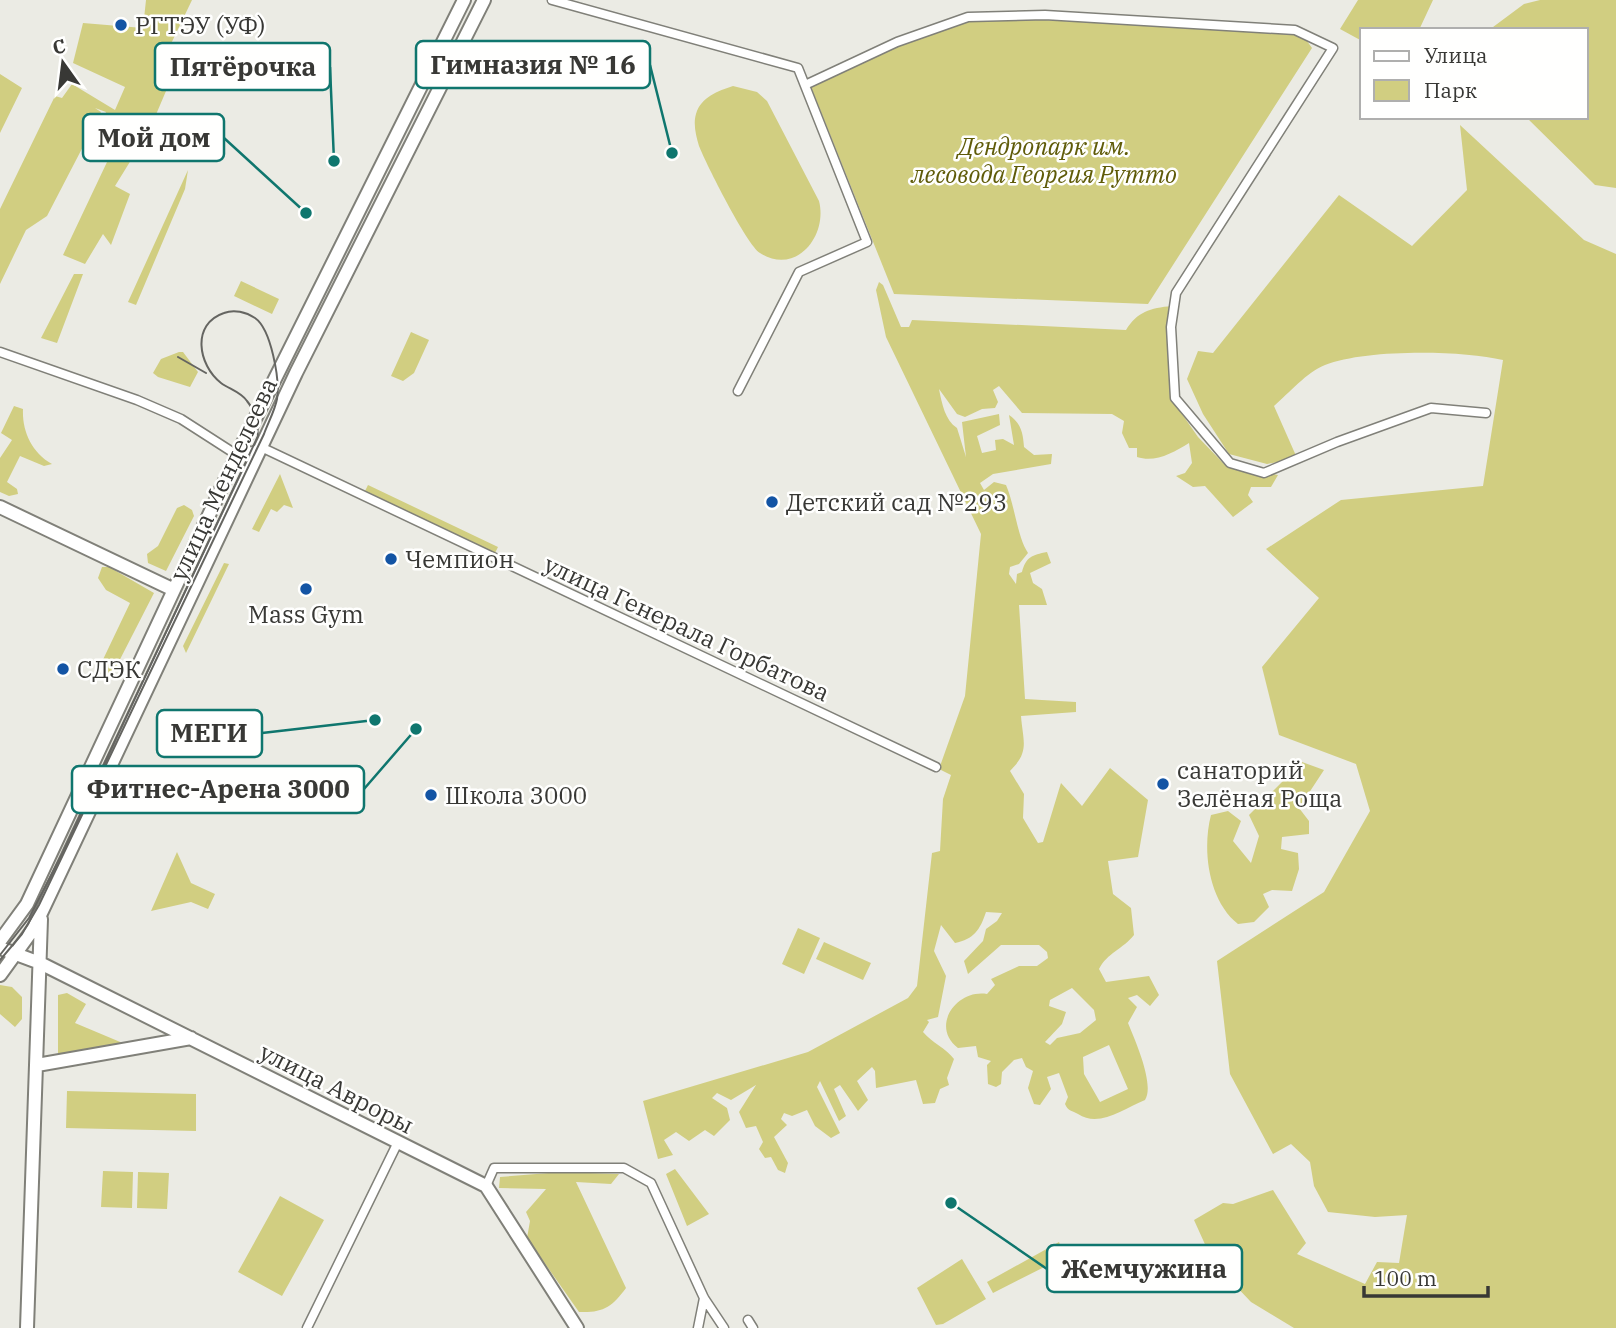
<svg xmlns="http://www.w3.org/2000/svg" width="1616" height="1328" viewBox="0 0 1616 1328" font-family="'IBM Plex Serif',serif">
  <rect width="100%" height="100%" fill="#ebebe4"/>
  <path fill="#d1ce81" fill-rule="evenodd" d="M146,0H192L156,75L169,84L149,131L115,186L130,194L111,245L103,234L85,264L63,255L125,124L118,129L102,122L106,112L95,108L101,112L47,216L26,230L0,284V209L55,96L62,98L72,84L115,110L125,87L73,63L83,23L143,28Z
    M1358,0H1433L1419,30H1362V41L1340,29Z
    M1540,0H1616V188L1595,185L1526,117H1586V30H1489L1524,4Z
    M969,20H1045L1302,34L1312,48L1148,304L894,294L811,87L898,45Z
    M0,74L22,88L0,133Z
    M733,86L757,92L767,101L819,201C828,236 796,276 760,253C747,245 706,164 699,146C696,136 693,124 696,114C701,97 718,91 733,86Z
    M1460,125L1584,240L1616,254V1328H1294L1251,1302L1213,1262L1194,1220L1223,1203L1233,1204L1273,1190L1306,1243L1297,1254L1365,1284L1377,1262L1399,1263L1407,1215L1375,1217L1328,1212L1314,1186L1310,1162L1291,1144L1273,1154L1230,1074L1217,961L1324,892L1370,811L1356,764L1279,735L1262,667L1319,598L1266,549L1341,500L1483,486L1503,360C1461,350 1365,349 1325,365C1307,372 1289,393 1274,406L1297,458L1267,464L1229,454L1203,414L1187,379L1198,351L1213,353L1339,195L1412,246L1467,190Z
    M188,170L185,189L136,305L128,302Z
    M74,274H83L57,343L41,338Z
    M241,281L279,299L272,314L234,296Z
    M879,282L883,285L901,327H909L912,320L1126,330C1137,312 1150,308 1172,306L1173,401L1198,437L1225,465L1278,475L1271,487H1251L1248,495L1253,502L1233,517L1205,486L1193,487L1176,476L1185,473L1192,463L1189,443C1173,453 1155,463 1137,457V448H1129L1122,433L1124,421L1112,414L1022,413L999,386L993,390L998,402L995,408L982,409L965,417L957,414L939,389C942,404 945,420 957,428L966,457L962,422L999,414L1000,425L977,436L982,453L996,450L995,440L1003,439L1014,445L1009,415C1021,423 1023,433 1024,447L1034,455L1052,454L1051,464L993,474L980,483L984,490L994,482L1006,485C1015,506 1017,536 1028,553L1019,564L1010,567L1009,574L1016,584L1017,574L1022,572C1026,557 1032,555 1047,552L1051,563L1030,573L1033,583L1042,589L1047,605H1019L1025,699L1076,702V712L1021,716C1023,742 1030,751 1010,771L1024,794L1023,818L1038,843L1043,842L1061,783L1082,806L1110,768L1148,800L1138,857L1108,861L1113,894L1131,908L1134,935C1123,949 1107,953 1099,969L1106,982L1149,976L1159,995L1150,1006L1137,995L1128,998L1137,1007L1128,1023C1135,1040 1155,1085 1145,1100C1123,1109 1099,1128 1078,1114C1071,1110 1068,1111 1065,1104L1068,1097L1059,1073L1047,1077L1051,1089L1040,1105L1034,1104L1028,1088L1033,1071L1026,1067L1022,1058L1014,1060L1002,1072L1001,1084L996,1087L988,1084L987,1065L991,1061L978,1057L976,1046L958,1048C930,1027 956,989 987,994L995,985L991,979L1019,966H1037L1048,958L1047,952L1039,945H1001L968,974L964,961L983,941L986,929L997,921L1002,913L986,912C980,930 974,939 955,943L941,925L934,951L946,976L938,1017L927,1020L929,1022L923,1032C932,1043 946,1048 954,1059L947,1078L949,1085L940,1089L935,1103L923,1104L916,1080L876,1088L875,1071L872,1067L857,1081L868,1100L858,1111L840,1085L834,1089L846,1116L839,1121L820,1081L817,1087L840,1133L831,1138L815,1126L807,1110L792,1116L784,1113L781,1119L787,1125L774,1137L788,1163L785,1173L778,1170L771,1157L765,1158L759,1149L763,1142L756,1126L746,1128L739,1112L756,1085L731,1100L717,1093L712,1098L727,1108L730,1120L714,1136L705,1130L689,1141L676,1132L664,1140L673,1155L658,1159L643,1101L808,1052L908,998L917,986L932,853L940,851L943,799L951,775L939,769L965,696L981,534L886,337L876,290ZM1072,988L1094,1010L1096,1020L1080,1033L1057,1038L1050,1045L1045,1042L1062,1024L1066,1012L1049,1006L1050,1000ZM1109,1045L1128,1089L1100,1102L1084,1074L1083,1057Z
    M411,332L429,340L414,373L403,381L391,376Z
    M179,352H183L198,372L190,387L158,377L153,373L161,359Z
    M14,406L23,409C22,430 31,452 52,464L44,466L20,456L7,482L17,489L18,494L9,496L0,492V458L12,440L1,433Z
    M280,474L293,508L284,505L277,512L271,509L259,532L252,529Z
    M368,485L498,547L495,553L365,491Z
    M184,505L192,510L194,516L166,571L148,563L147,554L158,546L177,508Z
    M224,563L229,564L186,653L183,646Z
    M102,567H109L154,593L112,675L98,670L130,603L106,590L98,578Z
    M1302,762L1324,770L1299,808L1309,821V834L1282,837L1281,849L1298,853L1299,869L1292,891L1272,890L1263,894L1269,907L1254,922L1238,924C1208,900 1202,849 1211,815L1228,811L1241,821L1233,841L1251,863L1259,836L1249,815Z
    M177,852L191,883L215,894L208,909L191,902L151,911Z
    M798,928L820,938L804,974L782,964Z
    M824,942L871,963L863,980L816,959Z
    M0,985L12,987L22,997V1019L15,1027L0,1014Z
    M67,993L86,1004L75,1023L125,1044L58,1055V995Z
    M67,1091L196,1094V1131L66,1128Z
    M675,1169L709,1214L687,1226L666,1174Z
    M103,1171L133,1172L132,1208L101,1207Z
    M138,1172L169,1173L167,1209L137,1208Z
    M561,1172L619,1174L611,1184L576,1182L626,1288C612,1307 603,1313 579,1312L527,1238L530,1221L526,1212L546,1189L499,1188L500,1177Z
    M280,1196L324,1220L282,1296L238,1272Z
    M1059,1242L1064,1257L993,1293L987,1282Z
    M962,1259L986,1299L943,1324L936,1325L917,1288Z"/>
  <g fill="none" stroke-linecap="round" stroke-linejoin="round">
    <defs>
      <path id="street" d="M552,0L798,68L867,242L799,272L738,391
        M805,85L897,42L968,17L1045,15L1295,30L1333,48L1176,293L1171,327L1175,398L1230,463L1264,473L1337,442L1431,408L1486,413
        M0,352L137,400L181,419L237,455L263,448L936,767
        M486,1186L494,1168H624L651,1183L704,1298L724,1328
        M748,1320L753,1328
        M307,1328L398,1142
        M698,1328L704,1298"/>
      <path id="secondary" d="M0,507L172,589
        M0,941L27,904L237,455L464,0
        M0,948L40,963L486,1186L577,1328
        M0,975L34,928L296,373L484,0
        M37,1065L191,1038
        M27,1328L41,919"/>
    </defs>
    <use href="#street" stroke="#808079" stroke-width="11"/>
    <use href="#secondary" stroke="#808079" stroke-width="16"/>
    <use href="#street" stroke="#fff" stroke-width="8"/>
    <use href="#secondary" stroke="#fff" stroke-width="12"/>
    <path stroke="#656561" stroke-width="2" d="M178,357L206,373
      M0,955L29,918L62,854L258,436C257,423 256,412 247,401C241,392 229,389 221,383C198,365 191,324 224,313C234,309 246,312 255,318C271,329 280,379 277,399C275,410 268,423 264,434L39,905L22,934L0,960"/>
  </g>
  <g fill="#1354a4" stroke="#fffffe" stroke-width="2.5">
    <circle cx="121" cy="25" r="7"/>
    <circle cx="772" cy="502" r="7"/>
    <circle cx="391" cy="559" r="7"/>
    <circle cx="306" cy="589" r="7"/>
    <circle cx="63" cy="669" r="7"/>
    <circle cx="1163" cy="784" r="7"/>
    <circle cx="431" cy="795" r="7"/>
  </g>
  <g text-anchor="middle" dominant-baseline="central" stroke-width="5" stroke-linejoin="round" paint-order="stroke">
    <g font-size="24" fill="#383835" stroke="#fffffe" text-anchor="start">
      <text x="135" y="25">РГТЭУ (УФ)</text>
      <text x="786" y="502">Детский сад №293</text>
      <text x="405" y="559">Чемпион</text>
      <text x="306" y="614" text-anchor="middle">Mass Gym</text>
      <text x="77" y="669">СДЭК</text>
      <text x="1177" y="770">санаторий<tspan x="1177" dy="28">Зелёная Роща</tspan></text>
      <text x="445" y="795">Школа 3000</text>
    </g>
    <g font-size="24" font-style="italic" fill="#5f5b08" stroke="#fffffe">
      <text x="1044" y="146">Дендропарк им.<tspan x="1044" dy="28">лесовода Георгия Рутто</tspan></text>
    </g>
    <g font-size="24" fill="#383835" stroke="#fffffe">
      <text transform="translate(223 479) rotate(-65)">улица Менделеева</text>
      <text transform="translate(687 628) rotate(25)">улица Генерала Горбатова</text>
      <text transform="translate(337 1088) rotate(27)">улица Авроры</text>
    </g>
  </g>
  <path fill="none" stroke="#0f766e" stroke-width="2.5" d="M672 153L650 65M334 161L330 67M306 213L224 138M375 720L262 733M416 729L364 789M951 1203L1047 1269"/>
  <g fill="#0f766e" stroke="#fffffe" stroke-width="2.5">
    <circle cx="672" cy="153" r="7"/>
    <circle cx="334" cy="161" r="7"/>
    <circle cx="306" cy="213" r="7"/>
    <circle cx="375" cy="720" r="7"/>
    <circle cx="416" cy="729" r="7"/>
    <circle cx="951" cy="1203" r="7"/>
  </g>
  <g fill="#fffffe" stroke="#0f766e" stroke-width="2.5">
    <rect x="416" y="41" width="234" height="47" rx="7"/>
    <rect x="155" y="43" width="175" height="47" rx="7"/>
    <rect x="83" y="114" width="141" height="47" rx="7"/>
    <rect x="157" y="710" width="105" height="47" rx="7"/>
    <rect x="72" y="766" width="292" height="47" rx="7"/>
    <rect x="1047" y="1245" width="195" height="47" rx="7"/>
  </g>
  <g font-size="26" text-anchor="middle" font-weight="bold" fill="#383835">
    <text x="533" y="74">Гимназия № 16</text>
    <text x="243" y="76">Пятёрочка</text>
    <text x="154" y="147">Мой дом</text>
    <text x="209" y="742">МЕГИ</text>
    <text x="218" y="798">Фитнес-Арена 3000</text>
    <text x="1144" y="1278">Жемчужина</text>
  </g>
  <rect x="1360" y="28" width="228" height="91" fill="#fffffe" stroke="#afafae" stroke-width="2"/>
  <rect x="1374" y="51" width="35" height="10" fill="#ffffff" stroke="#afafae" stroke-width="2"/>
  <text x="1424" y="63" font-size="21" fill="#383835">Улица</text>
  <rect x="1374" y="80" width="35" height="21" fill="#d1ce81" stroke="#afafae" stroke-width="2"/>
  <text x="1424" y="98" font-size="21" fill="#383835">Парк</text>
  <g transform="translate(63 63) rotate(346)" stroke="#fffffe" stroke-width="5" paint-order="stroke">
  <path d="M0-5L12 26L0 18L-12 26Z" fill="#383835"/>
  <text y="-10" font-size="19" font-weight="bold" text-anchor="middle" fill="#383835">С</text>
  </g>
  <path d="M1364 1286v10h124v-10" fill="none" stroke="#383835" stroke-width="3.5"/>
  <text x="1374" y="1286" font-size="21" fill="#383835" stroke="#fffffe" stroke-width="5" paint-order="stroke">100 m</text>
</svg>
